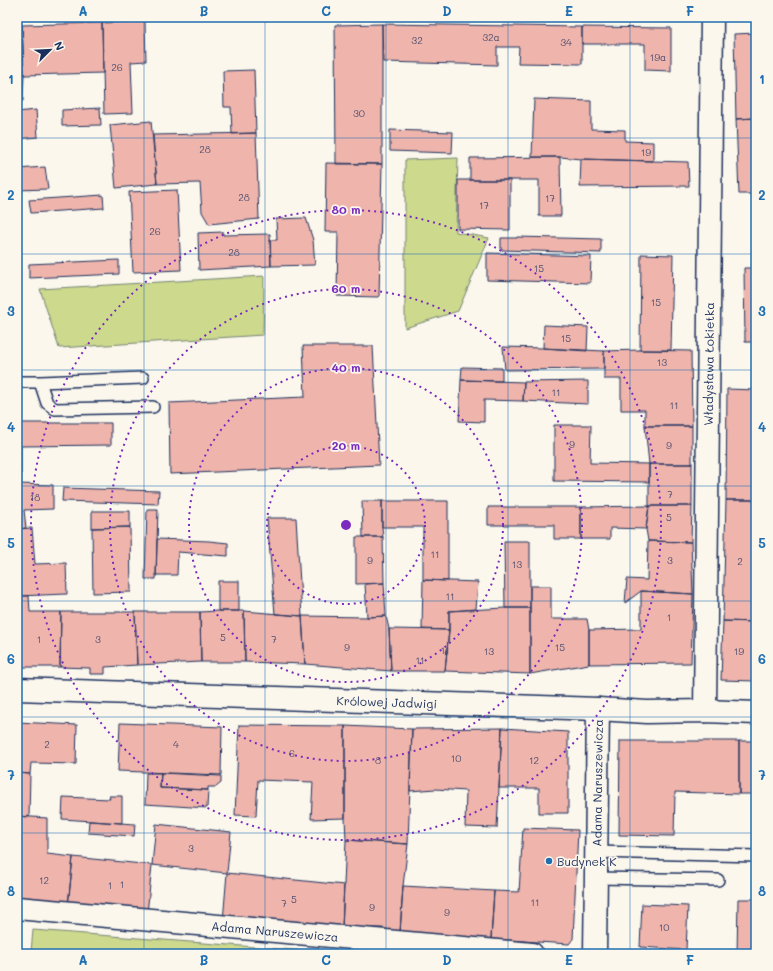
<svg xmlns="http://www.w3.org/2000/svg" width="773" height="971" viewBox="0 0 773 971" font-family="Mali,sans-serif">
  <rect width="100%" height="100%" fill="#fbf7ec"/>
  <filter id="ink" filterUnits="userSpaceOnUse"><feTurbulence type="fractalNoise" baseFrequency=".025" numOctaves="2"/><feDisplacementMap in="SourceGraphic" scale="8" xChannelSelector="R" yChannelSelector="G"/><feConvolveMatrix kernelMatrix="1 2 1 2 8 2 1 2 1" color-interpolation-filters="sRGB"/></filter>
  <g filter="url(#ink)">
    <path fill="#cdd98c" stroke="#748475" d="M458,158L456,232L489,238L458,311L405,328V160Z
      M264,276L263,335L59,348L40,289Z
      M33,930L347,954H53L31,952Z"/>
    <path fill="#efb4ab" stroke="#1b2f5e" d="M145,21L146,61L131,62L133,113L104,114L102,23Z
      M102,23L103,73L24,75L22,25Z
      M17,24L22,25L24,75L23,101H17Z
      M382,24L582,27V64L518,63L519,47H497V65L383,62Z
      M382,24V164H336L335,25Z
      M582,27L671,28V71L645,70V44H582Z
      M756,33V118L736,119L734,34Z
      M254,70L256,133L232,134L231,107H224L223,71Z
      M534,99L591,101V129L625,130V141L653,142V161L581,159L560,157H532Z
      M100,108L101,125L62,126V110Z
      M36,110L38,137L17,139V112Z
      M756,118V194H739L736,119Z
      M151,121L157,184L116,188L110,125Z
      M390,130L453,132L452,153L390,151Z
      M256,133L259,219L209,224L202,212L200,183L157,184L153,135Z
      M560,157L561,216H539V180H470V158Z
      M581,159L688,162L689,186L580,187Z
      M326,163L382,164L379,297L337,296L338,232H325Z
      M45,167L48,189L17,190V169Z
      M458,180H510V230L458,229Z
      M177,190L181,270L133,272L129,192Z
      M103,195L104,208L31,213L29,200Z
      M306,218L313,240L315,265L271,266L270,240H277L276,219Z
      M223,232V235L270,234L271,266L199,270L198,233Z
      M517,237L601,239V253L501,250V238H517Z
      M487,253L591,256L590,283L487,280Z
      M641,254L673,255L671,350H640Z
      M119,260V274L29,278V264Z
      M744,268H756V342H745Z
      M544,325L588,327L587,351L543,348Z
      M303,346H373L379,465L170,474L169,403L305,397Z
      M503,347L543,348L604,351V369L505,370Z
      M640,350L691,351L692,426H645V410H621V379H604V351Z
      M17,356L18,382L20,423H17Z
      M462,367L502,368V381L461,380Z
      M461,380L524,382L523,401L484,400V422L459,421Z
      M588,381V404L523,401L524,382Z
      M727,389L756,390V500H726Z
      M17,423H111V445L21,446V484H17Z
      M554,425H591L590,463L649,464V482L554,481Z
      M645,426H692V464H649Z
      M649,464H692V506H649Z
      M17,484L53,485V509L24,510L26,528L17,529Z
      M63,488L159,491L158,504L62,501Z
      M726,500H756V622L723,621Z
      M362,501H382V527L383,537H363Z
      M382,501H448V581L423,580V527H382Z
      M649,506H692L691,542L648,541L646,529Z
      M649,506L646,529L610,528V539H581V507Z
      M488,507H581V539H554V525H488Z
      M147,509H158L156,579H145Z
      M92,511H130V527L92,528Z
      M267,518H296L302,616L275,614Z
      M130,527L131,592L93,593L92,528Z
      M32,528L35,564L66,563L67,594L17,596V529Z
      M356,537H383L384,583L356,584Z
      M157,539L209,541L228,543V556L178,552L177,575H156Z
      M504,541H530V608H505Z
      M648,541L691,542L693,594L641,591L625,603L627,579L647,580Z
      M423,580L478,582L476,609L449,611V630L422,629Z
      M218,581H239V611H218Z
      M384,583L386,616L367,617L365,584Z
      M530,586H551V619H587L589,630V664L530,674Z
      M641,591L693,594L691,663L589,664V630L641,629Z
      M17,596H29L30,612H61L60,667H17Z
      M505,608H530V674L445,671L449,630V611Z
      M218,611H244L245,662H201L200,612Z
      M244,611L302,616L305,664L245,662Z
      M61,612H135L137,665L105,667V674H90V668L60,667Z
      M135,612H200L201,662L137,665Z
      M302,616L367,617L386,616L389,629L391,671L305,664Z
      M723,621L756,622V681L721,680Z
      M389,629L449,630L445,671H391Z
      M17,722L77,725L76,764L31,763L30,774L17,773Z
      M120,723L222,727L221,775L118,771Z
      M239,725L345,726V818L311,819L313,782L258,780L256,816L235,815Z
      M345,726L412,729L408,844L346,840L345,818Z
      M502,728L497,828L465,827L466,791L435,789L410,791L412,729Z
      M502,728L568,732V813H539V788H499Z
      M620,741H739V794L675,792L674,836L619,835Z
      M739,741H756V794H739Z
      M17,773L30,774L29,817L17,816Z
      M146,773H161L160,788L208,790L207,808L145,804Z
      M161,773L221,776V783L216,787H208V790L160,788Z
      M109,796H122V823L62,819L63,797L110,799Z
      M17,816L47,818V854L73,857L68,906L17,904Z
      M89,821L135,824L134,836L88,833Z
      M156,824L231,832L227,873L152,865Z
      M523,828L578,830L573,939L569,944L491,939L494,891L519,892Z
      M346,840L408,844L403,886L400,933L382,928H342Z
      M73,857L152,865L147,914L68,906Z
      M227,873L344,885L342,928L223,921Z
      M403,886L494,891L491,939L400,933Z
      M738,899H756V954H737Z
      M642,904L688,906L686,950L640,947Z"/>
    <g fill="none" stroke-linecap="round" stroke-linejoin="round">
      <defs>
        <path id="lane" d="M18,382H40L143,378
          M40,382L47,403L55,409L153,407
          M596,852L756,856
          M595,878L718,880"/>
        <g id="street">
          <path id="s1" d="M705,711L712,17"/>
          <path id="s2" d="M17,908L532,954"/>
          <path id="s3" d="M595,954L598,709"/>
        </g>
        <g id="secondary">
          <path id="s4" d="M17,689L598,709L647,712L705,711L756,713"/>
        </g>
      </defs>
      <use href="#lane" stroke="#1b2f5e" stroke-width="14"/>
      <use href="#street" stroke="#1b2f5e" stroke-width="25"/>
      <use href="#secondary" stroke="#1b2f5e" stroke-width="25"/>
      <use href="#lane" stroke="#fbf7ec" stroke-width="11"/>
      <use href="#street" stroke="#fbf7ec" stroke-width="22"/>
      <use href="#secondary" stroke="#fbf7ec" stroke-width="22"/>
    </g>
  </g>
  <path fill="none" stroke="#1f6fb2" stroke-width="1" stroke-opacity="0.55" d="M144,17V954M265,17V954M386,17V954M508,17V954M630,17V954M17,138H756M17,254H756M17,370H756M17,486H756M17,601H756M17,717H756M17,833H756"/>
  <g fill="none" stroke="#7b2cbf" stroke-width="2" stroke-dasharray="2 4">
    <circle cx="346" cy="525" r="79"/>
    <circle cx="346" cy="525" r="157"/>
    <circle cx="346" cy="525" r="236"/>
    <circle cx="346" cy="525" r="315"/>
  </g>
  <circle fill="#1f6fb2" stroke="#fbf7ec" stroke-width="1.5" cx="549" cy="861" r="4"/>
  <g text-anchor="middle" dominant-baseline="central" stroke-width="3.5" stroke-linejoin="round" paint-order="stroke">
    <g font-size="10" fill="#505071">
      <text x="491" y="37">32a</text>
      <text x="417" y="40">32</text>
      <text x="566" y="42">34</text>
      <text x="658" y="57">19a</text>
      <text x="117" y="67">26</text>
      <text x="359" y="113">30</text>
      <text x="205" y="149">28</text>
      <text x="646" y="152">19</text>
      <text x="244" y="197">28</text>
      <text x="550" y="198">17</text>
      <text x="484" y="205">17</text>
      <text x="155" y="231">26</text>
      <text x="234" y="252">28</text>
      <text x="539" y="268">15</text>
      <text x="656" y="302">15</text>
      <text x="566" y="338">15</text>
      <text x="662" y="362">13</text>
      <text x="556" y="392">11</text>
      <text x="674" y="405">11</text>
      <text x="572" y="444">9</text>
      <text x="669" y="445">9</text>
      <text x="670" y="494">7</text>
      <text x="35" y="497">18</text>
      <text x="669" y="517">5</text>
      <text x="435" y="554">11</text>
      <text x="370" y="560">9</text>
      <text x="670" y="560">3</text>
      <text x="740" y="561">2</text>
      <text x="517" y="564">13</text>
      <text x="450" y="596">11</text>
      <text x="669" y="617">1</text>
      <text x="223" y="637">5</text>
      <text x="39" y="639">1</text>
      <text x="98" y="639">3</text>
      <text x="274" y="639">7</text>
      <text x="347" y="647">9</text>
      <text x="560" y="647">15</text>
      <text x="445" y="650">11</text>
      <text x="489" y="651">13</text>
      <text x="739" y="651">19</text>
      <text x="420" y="660">11</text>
      <text x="47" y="744">2</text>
      <text x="176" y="744">4</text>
      <text x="292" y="753">6</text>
      <text x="456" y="758">10</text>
      <text x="378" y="760">8</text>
      <text x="534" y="760">12</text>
      <text x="191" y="848">3</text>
      <text x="44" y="880">12</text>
      <text x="122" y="884">1</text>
      <text x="110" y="885">1</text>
      <text x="294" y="899">5</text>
      <text x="535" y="902">11</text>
      <text x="284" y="903">7</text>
      <text x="372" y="907">9</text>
      <text x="447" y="912">9</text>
      <text x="664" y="927">10</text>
    </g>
    <g font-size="12" fill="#1b2f5e" stroke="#fbf7ec">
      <text stroke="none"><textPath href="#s1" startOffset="347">Władysława Łokietka</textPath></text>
      <text stroke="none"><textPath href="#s4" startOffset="370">Królowej Jadwigi</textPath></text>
      <text stroke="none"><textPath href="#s3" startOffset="171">Adama Naruszewicza</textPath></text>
      <text stroke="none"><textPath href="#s2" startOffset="259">Adama Naruszewicza</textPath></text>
    </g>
    <g font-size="12" fill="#1b2f5e" stroke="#fbf7ec" text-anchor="start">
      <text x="557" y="861">Budynek K</text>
    </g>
  </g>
  <circle cx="346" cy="525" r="6" fill="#7b2cbf" stroke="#fbf7ec" stroke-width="2"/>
  <g font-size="12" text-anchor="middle" font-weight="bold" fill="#7b2cbf" stroke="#fbf7ec" stroke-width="3.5" stroke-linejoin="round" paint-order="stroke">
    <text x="346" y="214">80 m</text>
    <text x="346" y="293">60 m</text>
    <text x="346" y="372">40 m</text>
    <text x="346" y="450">20 m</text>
  </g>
  <rect width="773" height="971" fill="none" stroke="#fbf7ec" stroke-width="44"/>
  <g transform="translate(50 50) rotate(66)" stroke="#fbf7ec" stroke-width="3" paint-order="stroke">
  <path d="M0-3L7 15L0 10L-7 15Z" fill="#1b2f5e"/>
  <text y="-6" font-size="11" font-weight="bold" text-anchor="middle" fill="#1b2f5e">N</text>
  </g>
  <rect x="22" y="22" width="729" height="927" fill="none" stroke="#1f6fb2" stroke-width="1.5"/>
  <g font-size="13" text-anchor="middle" font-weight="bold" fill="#1f6fb2">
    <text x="83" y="16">A</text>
    <text x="204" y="16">B</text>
    <text x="326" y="16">C</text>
    <text x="447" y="16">D</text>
    <text x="569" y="16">E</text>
    <text x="690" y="16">F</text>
    <text x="11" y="84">1</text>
    <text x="762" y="84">1</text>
    <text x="11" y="200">2</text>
    <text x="762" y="200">2</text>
    <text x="11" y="316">3</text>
    <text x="762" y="316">3</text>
    <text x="11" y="432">4</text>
    <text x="762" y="432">4</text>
    <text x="11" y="548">5</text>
    <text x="762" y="548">5</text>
    <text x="11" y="664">6</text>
    <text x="762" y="664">6</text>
    <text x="11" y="780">7</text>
    <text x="762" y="780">7</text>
    <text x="11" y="896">8</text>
    <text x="762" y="896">8</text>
    <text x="83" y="965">A</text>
    <text x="204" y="965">B</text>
    <text x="326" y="965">C</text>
    <text x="447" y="965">D</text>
    <text x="569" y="965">E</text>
    <text x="690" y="965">F</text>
  </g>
</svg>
